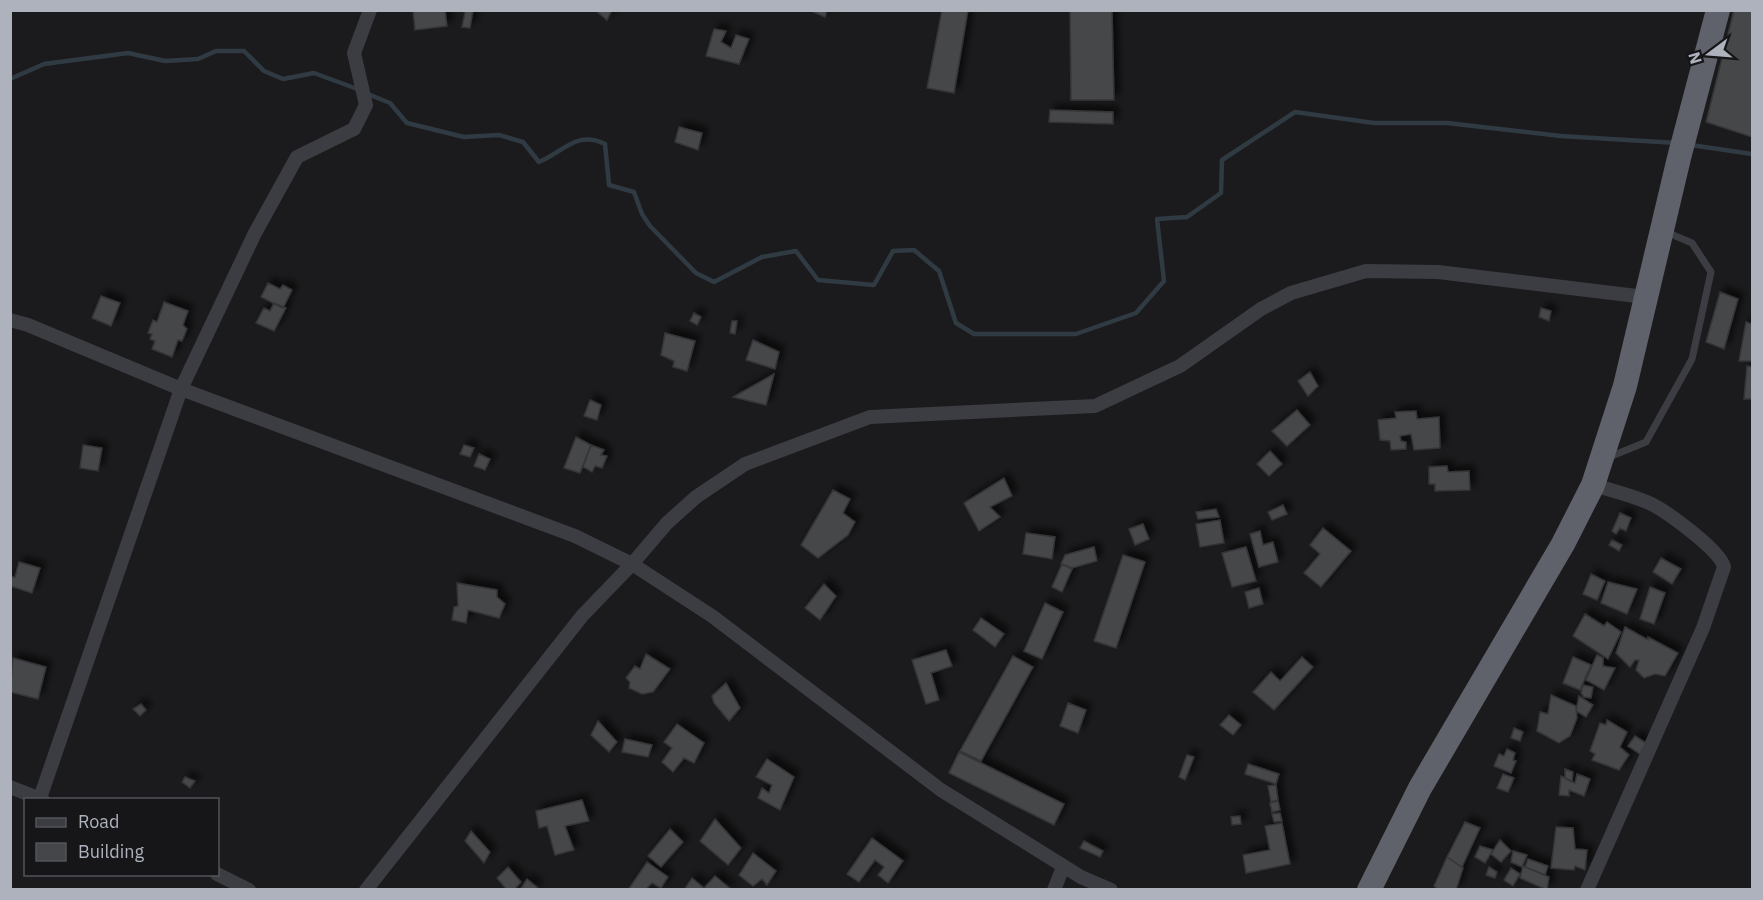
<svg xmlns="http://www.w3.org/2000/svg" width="1763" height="900" viewBox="0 0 1763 900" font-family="'IBM Plex Sans',sans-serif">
  <defs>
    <filter id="shadow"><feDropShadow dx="5.5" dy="-5.5" stdDeviation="3" flood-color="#0009"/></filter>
  </defs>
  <rect width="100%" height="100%" fill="#1b1b1d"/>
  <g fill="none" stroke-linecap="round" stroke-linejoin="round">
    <path stroke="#303a42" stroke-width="4.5" d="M10,79L44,64L128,53L165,61L198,59L216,51H244L264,71L283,79L314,73L360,90
      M368,94L390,103L407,123L464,137L499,135L523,142L539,162C564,151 578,130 605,144L609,185L634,192L642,214L650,226L696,273L714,282L762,257L796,251L818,280L874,285L893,251L914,250L939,271L956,323L974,334H1076L1136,313L1164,281L1157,219L1187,217L1221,193L1222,160L1295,112L1374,123H1447L1561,136L1677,143
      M1691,145L1752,154"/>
  </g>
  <path fill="#45464a" stroke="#353539" stroke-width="1.5" filter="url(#shadow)" d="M413,10H445L447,26L415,30Z
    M456,10H473L470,28L462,27L465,12Z
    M595,10H612L607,20Z
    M809,10H827L825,17Z
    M942,10H968L954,93L927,88Z
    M1070,10H1112L1114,100H1071Z
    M1734,10H1752V137L1706,122Z
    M714,29L726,31L721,42L731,48L736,35L749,39L739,64L706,56Z
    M1050,110L1113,112V124L1049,122Z
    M679,127L702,133L698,150L675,142Z
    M268,283L280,289L283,285L292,290L283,308L261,297Z
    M1720,292L1738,299L1724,349L1706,342Z
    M101,296L120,303L111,326L92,318Z
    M164,302L188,311L183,325L187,329L182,341L178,340L172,357L152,349L155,341L150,339L152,334L148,333L153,320L157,322Z
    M274,303L286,308L274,331L256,323L264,308L270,311Z
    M1541,308L1551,311L1549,321L1539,317Z
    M694,313L701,317L697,325L690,321Z
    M732,321H737L735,334L730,333Z
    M1746,322L1752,324V361H1739Z
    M665,333L695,341L687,371L673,367L674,361L661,355Z
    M753,340L779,352L775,369L746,360Z
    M1747,366L1752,367V399H1744Z
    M1310,372L1318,386L1308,396L1298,381Z
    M774,374L766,405L733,397Z
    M590,400L601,405L597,420L584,416Z
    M1297,410L1310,425L1287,446L1272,431Z
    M1416,411L1417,419L1439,417L1440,448L1414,450L1411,434L1400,436L1401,441L1406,442V449L1391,450L1390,441L1380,440L1378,420L1396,418L1395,412Z
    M576,437L591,445L580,473L564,468Z
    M83,445L102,448L98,471L80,468Z
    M464,445L474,448L470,457L460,454Z
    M591,445L604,450L601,455L607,456L602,468L595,466L592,472L583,467Z
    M1270,451L1282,464L1269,476L1257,464Z
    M479,454L490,459L485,470L474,466Z
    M1447,466L1448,472L1469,471L1470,490L1435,491V484H1429V467Z
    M1004,478L1012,496L990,507L1000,517L979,531L964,503Z
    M833,490L850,499L843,513L855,522L848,535L818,558L801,545Z
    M1283,505L1287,514L1272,520L1268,512Z
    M1216,509L1219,517L1198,519L1196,512Z
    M1620,513L1631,518L1626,531L1620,528L1616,534L1612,531Z
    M1220,520L1224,543L1200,547L1196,524Z
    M1143,524L1149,539L1135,545L1129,529Z
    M1323,528L1351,551L1321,587L1304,573L1320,554L1310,545Z
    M1260,531L1263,545L1273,542L1278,562L1259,567L1250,534Z
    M1026,533L1055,537L1052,559L1023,554Z
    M1612,540L1622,545L1619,551L1609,545Z
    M1094,547L1097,561L1072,568L1061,564L1065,555Z
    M1246,547L1256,581L1232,587L1222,553Z
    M1123,555L1145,562L1116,648L1094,641Z
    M1661,558L1681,569L1672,584L1653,572Z
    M19,562L40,568L32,593L10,586V577H15Z
    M1062,564L1072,569L1062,592L1052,587Z
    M1591,574L1605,581L1597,600L1583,594Z
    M1608,582L1637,589L1627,614L1601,603Z
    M457,583L497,590V597L505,604L499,618L468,610L466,623L452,620L454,607L458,606Z
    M824,584L836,596L820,620L805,608Z
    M1650,587L1665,593L1654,624L1640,619Z
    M1259,588L1263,604L1249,608L1245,592Z
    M1045,603L1063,612L1042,659L1024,651Z
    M1585,614L1604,626L1607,622L1621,632L1608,659L1573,636Z
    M981,618L1004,634L995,647L973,630Z
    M1625,627L1648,640V637L1678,653L1665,676L1655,674L1644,678L1636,670L1639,660H1635L1630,667L1616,653Z
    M946,650L952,666L931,673L939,700L926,704L912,660Z
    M646,654L670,669L653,692L642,694L629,688L630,682L626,678L635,666L640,669Z
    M1597,655L1603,658V666L1615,668L1604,690L1586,680Z
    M1013,656L1033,667L981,761L960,751Z
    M1302,657L1313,667L1274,710L1253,692L1271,672L1280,681Z
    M1573,657L1591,665L1580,690L1563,683Z
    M13,658L46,667L38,699L10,692Z
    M726,683L740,708L729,721L714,703L712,696Z
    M1583,685L1593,687L1591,698L1584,697L1581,693Z
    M1551,695L1576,706L1577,718L1570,736L1559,743L1537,731L1540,712L1548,714Z
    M1579,696L1593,705L1586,717L1576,711Z
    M1068,703L1086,710L1078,733L1060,726Z
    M141,704L146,710L140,716L133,709Z
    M1229,715L1241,725L1233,735L1220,725Z
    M1607,720L1627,732L1620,747L1629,755L1619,770L1592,760L1595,754L1590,751L1600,723L1606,725Z
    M598,721L617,742L609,752L591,735Z
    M677,724L704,743L694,763L684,758L673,772L662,762L672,748L664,742Z
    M1514,728L1523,732L1520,741L1511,738Z
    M1635,736L1646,743L1640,754L1628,746Z
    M625,739L652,745L648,757L622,752Z
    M1507,749L1515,753L1513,760L1516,761L1511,773L1494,766L1499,754L1504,756Z
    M959,752L1064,804L1054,825L949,773Z
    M1187,755L1194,757L1185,780L1179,777Z
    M767,759L794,777L780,810L758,798L762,788L769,793L772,785L756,777Z
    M1248,764L1279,774L1276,784L1245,774Z
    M1565,769L1573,772L1572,782L1565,778Z
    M1503,774L1514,778L1508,792L1497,788Z
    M1577,774L1590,779L1584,796L1569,790V796L1559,795L1561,776L1575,783Z
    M185,777L195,781L190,788L182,782Z
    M1276,785L1278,800L1271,802L1268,786Z
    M582,800L589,821L565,826L574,850L555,855L547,826L539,828L536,811Z
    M1278,801L1280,810L1272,812L1270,803Z
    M1280,813L1282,821L1274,822L1272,814Z
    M1240,816L1241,824L1232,825L1231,817Z
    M715,819L741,848L728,865L700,841Z
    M1465,822L1480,828L1462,867L1447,857Z
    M1282,823L1290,864L1246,873L1243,855L1270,850L1265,826Z
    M1556,827L1573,828L1575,849L1587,850L1585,870L1575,866L1574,870L1551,868Z
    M670,829L683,842L661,867L648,856Z
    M471,831L490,852L484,863L465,841Z
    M872,838L903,861L888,883L878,875L884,867L875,860L859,882L847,874Z
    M1500,840L1511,851L1501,862L1491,854Z
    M1084,841L1103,851L1100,857L1080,848Z
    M1480,846L1493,850L1485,863L1475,857Z
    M1513,851L1527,855L1522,867L1511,862Z
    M753,853L776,871L767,885L762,879L753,886L739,875Z
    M1447,857L1463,868L1456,890H1439L1434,886Z
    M1528,859L1548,866L1545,875L1525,867Z
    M647,862L668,877L661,888L652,883L645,890H628Z
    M1523,866L1549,877L1547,890L1520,878Z
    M508,867L521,882L514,890H507L497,878Z
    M1489,867L1497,872L1495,878L1486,875Z
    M1511,868L1520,874L1513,886L1504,880Z
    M715,876L732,890H684L692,878L704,888Z
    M527,879L538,888L536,890H520Z"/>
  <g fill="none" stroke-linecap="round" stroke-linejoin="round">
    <path stroke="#3c3d42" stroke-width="7" d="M1607,458L1646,442L1692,359L1711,272L1692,243L1666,232"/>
    <path stroke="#3c3d42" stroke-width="14" d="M10,320L28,325L181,389L575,536L632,564L582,616L366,890
      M10,787L43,800
      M40,798L181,389L255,233L297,157L354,129L366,105L354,53L370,10
      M217,874L249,890
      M1054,890L1063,867
      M1111,890L1081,877L941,790L712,616L632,564L667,523L696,497L745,464L870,417L1095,406L1180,366L1261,309L1291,293L1366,271L1438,272L1645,297
      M1587,890L1703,628L1724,567C1720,550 1664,509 1647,502C1630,495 1611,490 1593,485"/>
    <path stroke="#5f626a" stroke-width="24" d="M1369,890L1420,788L1563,544L1593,485L1625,386L1679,158L1718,10"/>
  </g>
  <rect width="1763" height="900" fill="none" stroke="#adb2bd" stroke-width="24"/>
  <rect x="24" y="798" width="195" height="78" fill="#161618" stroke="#52545a" stroke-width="1.5"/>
  <rect x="36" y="818" width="30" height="9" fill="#3c3d42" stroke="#52545a" stroke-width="1.5"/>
  <text x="78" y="828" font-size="18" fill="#adb2bd">Road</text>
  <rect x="36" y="843" width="30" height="18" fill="#45464a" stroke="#52545a" stroke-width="1.5"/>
  <text x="78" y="858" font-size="18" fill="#adb2bd">Building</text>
  <g transform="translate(1709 54) rotate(254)" stroke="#161618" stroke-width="4.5" paint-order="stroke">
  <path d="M0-4.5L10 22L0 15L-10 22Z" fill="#adb2bd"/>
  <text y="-9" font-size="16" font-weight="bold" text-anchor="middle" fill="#adb2bd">N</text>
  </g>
</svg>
